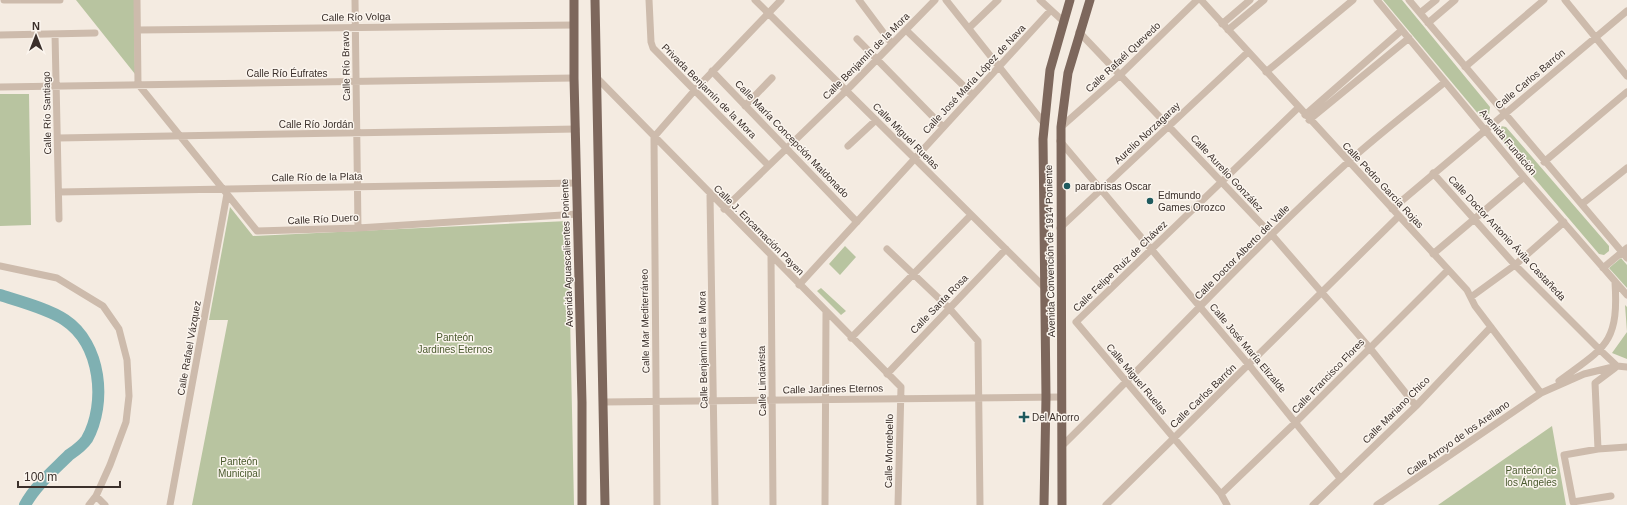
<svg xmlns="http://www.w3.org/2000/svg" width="1627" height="505" viewBox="0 0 1627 505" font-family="Arial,sans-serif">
  <rect width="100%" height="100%" fill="#f4ebe1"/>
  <path fill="#b8c4a0" d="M76,0H134L135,74Z
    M1383,0H1402L1490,107L1489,115L1480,116Z
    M0,94H29L31,225L0,226Z
    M1501,126L1506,127L1609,246V251L1604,255L1599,254L1496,133V130Z
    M230,207L253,236L568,221L574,505H192L228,320H209Z
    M845,246L856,257L840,275L829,264Z
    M1621,258L1627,265V288L1609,268Z
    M821,288L846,311L841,315L817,291Z
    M1625,305L1627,307V359L1612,353L1627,332Z
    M1552,426L1566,505H1438Z"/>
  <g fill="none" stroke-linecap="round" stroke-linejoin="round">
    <path stroke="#7fb0b2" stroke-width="12" d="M0,295C19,301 49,309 65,320C101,344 107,403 87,439C83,445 75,451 69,455C54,470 35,486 25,505"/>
    <path stroke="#cdbbac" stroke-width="7" d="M4,0H60
      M137,0L138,84L257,231L358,228L578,214
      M355,0L358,228
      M649,0L651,42L653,48L768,165
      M755,0L1044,287
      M859,0L892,44
      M946,0L1043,122
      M1040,0L1063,21
      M1201,0L1467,290L1475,306L1541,393
      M1377,0L1524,177L1627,295
      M1409,0L1627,258
      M1565,0L1627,76
      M1420,13L1436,0
      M1428,23L1455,0
      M1222,24L1250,0
      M969,28L998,0
      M138,30L574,25
      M906,30L973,95
      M1228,30L1264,0
      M1079,32L1272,235L1369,347L1416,406
      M55,34L59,219
      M0,35L95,33
      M857,39L943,127
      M1465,67L1544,0
      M712,71L857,222
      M1266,72L1353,0
      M597,78L901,387L898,505
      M0,87L574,78
      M745,106L772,78
      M1305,115L1402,30
      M1309,120L1409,38
      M1061,127L1120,75L1197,0
      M58,138L576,129
      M1060,141L1249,365L1340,478
      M848,146L876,120
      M1544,162L1627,92
      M1433,173L1515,265L1600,350L1617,366L1627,367
      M59,192L576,183
      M710,195L715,505
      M1582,204L1627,168
      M724,209L846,91L935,0
      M1392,209L1627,11
      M1060,228L1248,52
      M887,249L949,308L978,341L980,505
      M1433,254L1524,177
      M771,256L773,505
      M0,266L57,278L103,306L119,329L127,360L129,396L126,422L110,465L96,496L89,505
      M1603,268L1627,248
      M799,285L1050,11
      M1471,297L1515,265L1564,222
      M1076,322L1298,108
      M1076,322L1221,494L1227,505
      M851,338L971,215
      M887,374L1006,249
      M1559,381C1605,347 1619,344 1615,282
      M604,402L1062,397
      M1062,446C1158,352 1248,253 1347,163C1378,135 1412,109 1445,82
      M1598,449L1595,383L1615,368
      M1221,494L1296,422L1448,270
      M96,496L105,505
      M1611,496L1573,502L1564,455L1598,449L1627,447
      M170,505L227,194
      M657,505L654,137L694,91L781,0
      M825,505L826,312
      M1106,505L1399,216
      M1313,505L1416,406L1491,327
      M1377,505L1541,393L1584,374L1617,366"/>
    <path stroke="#7d675c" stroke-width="9" d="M574,0V78L582,402V505
      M595,0L605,505
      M1044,505L1046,397L1043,139L1050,70L1070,0
      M1062,505L1061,127L1068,73L1090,0"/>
  </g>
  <g fill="#1f5a5e" stroke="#fbf5ee" stroke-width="1.5">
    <circle cx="1067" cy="186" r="4"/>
    <circle cx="1150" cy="201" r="4"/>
    <path d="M1022 411h4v4h4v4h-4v4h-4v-4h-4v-4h4z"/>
  </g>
  <g text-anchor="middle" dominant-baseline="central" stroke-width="3" stroke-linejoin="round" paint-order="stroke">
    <g font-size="10" fill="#3b302b" stroke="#fbf5ee">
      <text transform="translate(356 17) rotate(-1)">Calle Río Volga</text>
      <text transform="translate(866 56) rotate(-45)">Calle Benjamín de la Mora</text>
      <text transform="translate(1123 57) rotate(-43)">Calle Rafaél Quevedo</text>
      <text transform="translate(346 66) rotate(-91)">Calle Río Bravo</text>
      <text x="287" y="73">Calle Río Éufrates</text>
      <text transform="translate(974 79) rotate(-47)">Calle José María López de Nava</text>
      <text transform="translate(1530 79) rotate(-40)">Calle Carlos Barrón</text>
      <text transform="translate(709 91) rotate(45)">Privada Benjamín de la Mora</text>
      <text transform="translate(47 113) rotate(-91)">Calle Río Santiago</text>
      <text x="316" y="124">Calle Río Jordán</text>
      <text transform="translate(1147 133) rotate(-43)">Aurelio Norzagaray</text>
      <text transform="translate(906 136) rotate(45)">Calle Miguel Ruelas</text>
      <text transform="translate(792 139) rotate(46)">Calle María Concepción Maldonado</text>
      <text transform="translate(1508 142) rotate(50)">Avenida Fundición</text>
      <text transform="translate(1227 173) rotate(47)">Calle Aurelio González</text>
      <text transform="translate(317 177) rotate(-1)">Calle Río de la Plata</text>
      <text transform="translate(1383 185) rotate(47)">Calle Pedro García Rojas</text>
      <text transform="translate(323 219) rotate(-3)">Calle Río Duero</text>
      <text transform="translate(759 230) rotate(45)">Calle J. Encarnación Payen</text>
      <text transform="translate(1507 238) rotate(47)">Calle Doctor Antonio Ávila Castañeda</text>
      <text transform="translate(1050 251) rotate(-91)">Avenida Convención de 1914 Poniente</text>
      <text transform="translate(1242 252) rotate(-45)">Calle Doctor Alberto del Valle</text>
      <text transform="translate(567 253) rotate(-92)">Avenida Aguascalientes Poniente</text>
      <text transform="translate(1120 266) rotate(-44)">Calle Felipe Ruiz de Chávez</text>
      <text transform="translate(939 304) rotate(-46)">Calle Santa Rosa</text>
      <text transform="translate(645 321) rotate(-91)">Calle Mar Mediterráneo</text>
      <text transform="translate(189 348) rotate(-80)">Calle Rafael Vázquez</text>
      <text transform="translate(1248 348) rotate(50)">Calle José María Elizalde</text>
      <text transform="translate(703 350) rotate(-91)">Calle Benjamín de la Mora</text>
      <text transform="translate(1328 376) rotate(-46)">Calle Francisco Flores</text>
      <text transform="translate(1137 379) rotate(50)">Calle Miguel Ruelas</text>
      <text transform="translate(762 381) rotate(-91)">Calle Lindavista</text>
      <text transform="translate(833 389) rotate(-1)">Calle Jardines Eternos</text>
      <text transform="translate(1203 396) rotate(-44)">Calle Carlos Barrón</text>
      <text transform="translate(1396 410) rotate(-45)">Calle Mariano Chico</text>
      <text transform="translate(1458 438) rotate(-35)">Calle Arroyo de los Arellano</text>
      <text transform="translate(889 451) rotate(-89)">Calle Montebello</text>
    </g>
    <g font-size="10" fill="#3b302b" stroke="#fbf5ee" text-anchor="start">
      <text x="1075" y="186">parabrisas Oscar</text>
      <text x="1158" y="195">Edmundo<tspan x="1158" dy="12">Games Orozco</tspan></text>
      <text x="1032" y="417">Del Ahorro</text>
    </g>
    <g font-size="10" fill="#4a5a2e" stroke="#fbf5ee">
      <text x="455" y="337">Panteón<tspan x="455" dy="12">Jardines Eternos</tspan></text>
      <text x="239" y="461">Panteón<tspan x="239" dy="12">Municipal</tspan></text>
      <text x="1531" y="470">Panteón de<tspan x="1531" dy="12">los Ángeles</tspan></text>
    </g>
  </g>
  <g transform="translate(36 36)" stroke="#fbf5ee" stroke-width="3" paint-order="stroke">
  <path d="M0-3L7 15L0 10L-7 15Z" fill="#3b302b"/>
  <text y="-6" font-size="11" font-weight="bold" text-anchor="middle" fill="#3b302b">N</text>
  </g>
  <path d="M18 481v6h102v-6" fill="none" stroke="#3b302b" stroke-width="2"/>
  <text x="24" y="481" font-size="12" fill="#3b302b" stroke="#fbf5ee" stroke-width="3" paint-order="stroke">100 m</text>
</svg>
